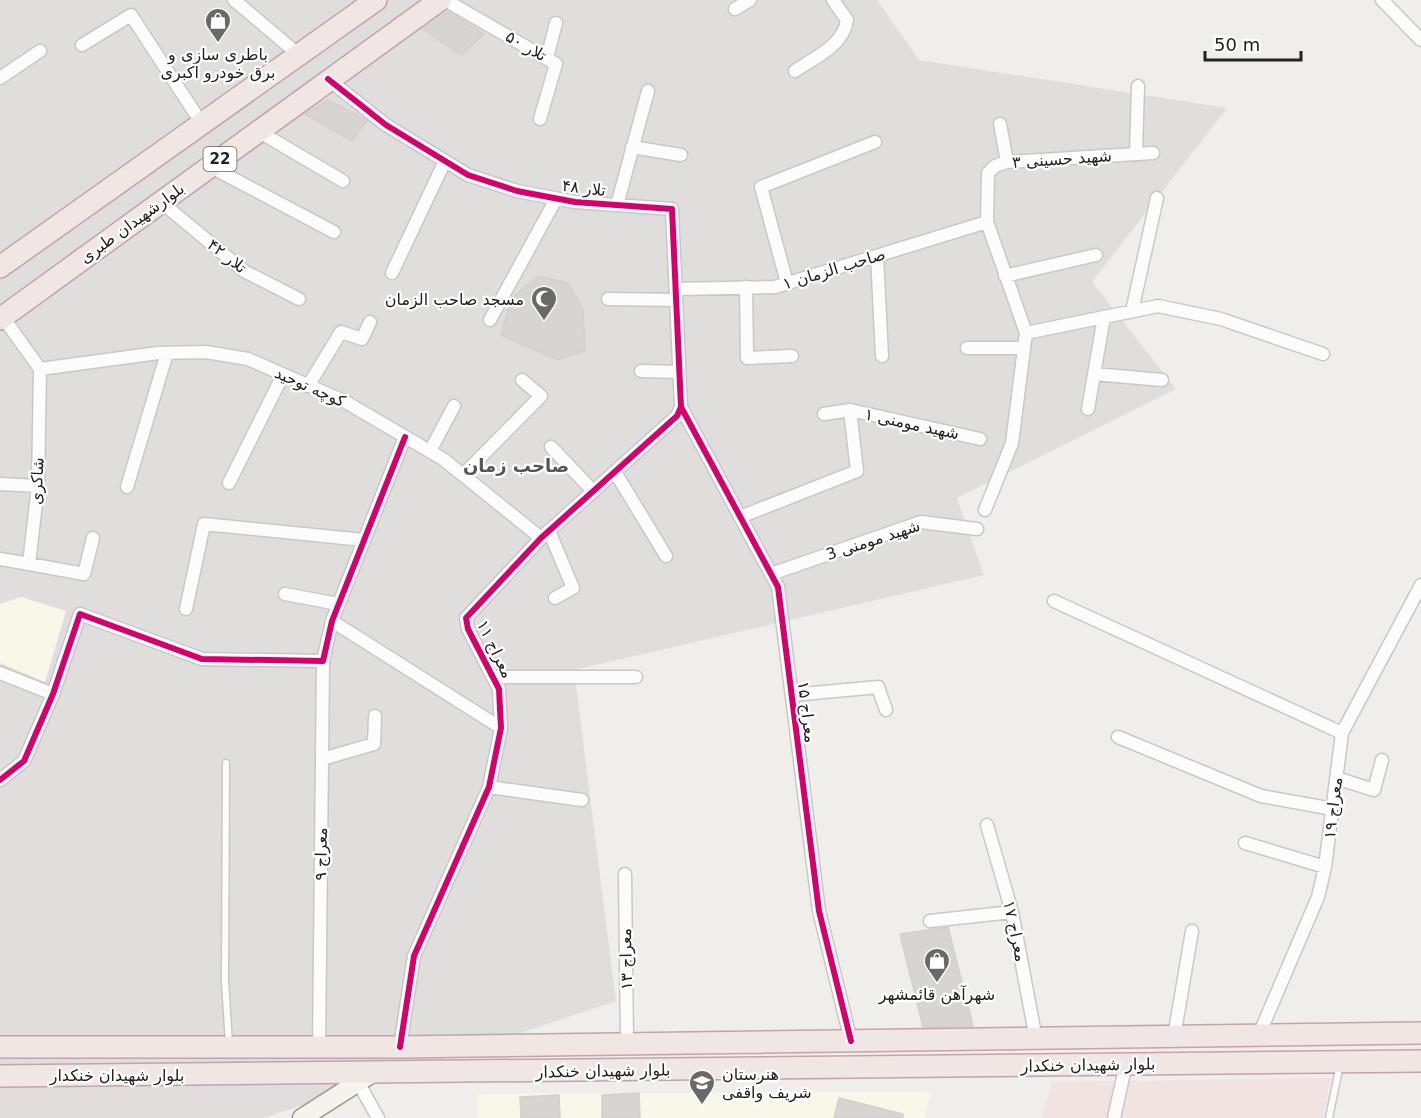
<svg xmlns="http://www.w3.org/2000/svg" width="1421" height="1118" viewBox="0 0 1421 1118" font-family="'DejaVu Sans','Noto Sans Arabic',sans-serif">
  <rect width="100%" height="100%" fill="#f0eeeb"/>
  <path fill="#dfdedc" d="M0,0H877L919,60L1227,108L1092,282L1176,389L957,498L984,575L574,670L616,1001L264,1118H0Z"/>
  <path fill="#f1e3e1" d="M1331,1078L1323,1118H1042L1052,1082Z"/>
  <path fill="#f8f7e8" d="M21,597L66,611L45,682L0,663V604Z
    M931,1092L924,1118H477V1094Z"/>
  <path fill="#d7d4d2" stroke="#d3d0cc" stroke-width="1.5" d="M448,12L484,34L461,55L423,29Z
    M328,100L367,120L352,141L305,114Z
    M538,276L568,283L583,310L585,351L557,360L501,335L511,299Z
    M948,927L973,1026L923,1027L900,934Z
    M639,1093L640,1118H602V1095Z
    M559,1095L560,1118H521L520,1097Z
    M839,1098L903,1114V1118H834Z"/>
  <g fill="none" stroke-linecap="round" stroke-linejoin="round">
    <defs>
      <path id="service" d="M226,763L225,981L229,1044
        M1329,1118L1340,1064"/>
      <path id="minor" d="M234,0L299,55
        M445,0L556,64L540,119
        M1382,0L1421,40
        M735,9L750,0
        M82,45L131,15L202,124
        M547,58L556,23
        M795,71C814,58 844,45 847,20L833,0
        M0,78L40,51
        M328,79L386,125L468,175L517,191L575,202L672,209L681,407L677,416L541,538L466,618L468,629L499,689L501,728L489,787L414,956L400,1047
        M1000,124L1007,162
        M258,131L343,181
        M632,147L681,155
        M1136,154L1138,86
        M209,166L334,232
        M161,202L244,271L299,299
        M617,205L648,91
        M877,256L882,356
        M392,273L445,161
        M1005,276L1096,255
        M787,283L761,187L875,142
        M746,287L747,358L792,356
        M676,289L775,287L987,222
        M608,299L676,300
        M1132,311L1157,198
        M3,317L40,369
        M490,320L556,199
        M1026,333L1158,306L1221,319L1323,354
        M967,348H1024
        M40,369L158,353L206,352L248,359L344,401L443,459L541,538
        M641,371L679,372
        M1094,374L1162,380
        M308,386L341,332L362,339L370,322
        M681,407L778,587L819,911L851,1041
        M1088,409L1104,317
        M824,414L850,410
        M551,447L593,491
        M430,451L454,406
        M615,472L666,556
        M463,475L541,396L522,380
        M229,483L283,375
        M0,484L38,486
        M127,487L167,353
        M985,510L1012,443L1026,333L987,222L988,173L995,166L1007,162L1153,153
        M740,517L857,471L850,410L980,439
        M549,531L573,588L555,598
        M0,559L29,564L38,486L40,369
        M29,564L84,574L93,538
        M771,574L921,522L977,529
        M285,594L338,604
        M1054,601L1342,733
        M186,609L204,524L364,540
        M332,621L501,728
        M0,673L53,694
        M494,677H636
        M792,695L878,687L886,710
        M1118,737L1261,796L1333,809
        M322,759L374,744L375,716
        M1336,778L1374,790L1382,760
        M0,780L24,761L53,694L80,614L202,659L323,661L332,621L405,437
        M489,787L582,800
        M987,825L1012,912L1036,1039
        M1245,843L1325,867
        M625,874L627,1043
        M930,921L1012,912
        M1174,1037L1192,931
        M1258,1037L1318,897L1325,867L1342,733L1421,585
        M319,1047L323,661
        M358,1082L378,1118
        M1114,1118L1126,1064"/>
      <path id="secondary" d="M302,1118L371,1074"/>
      <path id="trunk" d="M0,267L376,0
        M0,319L440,0
        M0,1047H400L1421,1033
        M0,1076L1421,1061"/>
    </defs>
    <use href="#service" stroke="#c9c8c7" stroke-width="9"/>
    <use href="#minor" stroke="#c9c8c7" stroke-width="15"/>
    <use href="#secondary" stroke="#999a82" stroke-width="21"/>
    <use href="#trunk" stroke="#c5a2ac" stroke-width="24"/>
    <use href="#service" stroke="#fdfcfc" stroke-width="6"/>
    <use href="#minor" stroke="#fdfcfc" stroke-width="12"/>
    <use href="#secondary" stroke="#f4f4ed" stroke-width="18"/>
    <use href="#trunk" stroke="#f0e6e4" stroke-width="21"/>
    <defs>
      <path id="cycleway" d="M328,79L386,125L468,175L517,191L575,202L672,209L681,407L677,416L541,538L466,618L468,629L499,689L501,728L489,787L414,956L400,1047
        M681,407L778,587L819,911L851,1041
        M0,780L24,761L53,694L80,614L202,659L323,661L332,621L405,437"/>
    </defs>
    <use href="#cycleway" stroke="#fff" stroke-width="10"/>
    <use href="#cycleway" stroke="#d6006c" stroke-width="6"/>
  </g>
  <defs>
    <symbol id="shop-pin" viewBox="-11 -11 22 30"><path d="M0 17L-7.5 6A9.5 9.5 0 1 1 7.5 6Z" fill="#6a6968" stroke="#fff"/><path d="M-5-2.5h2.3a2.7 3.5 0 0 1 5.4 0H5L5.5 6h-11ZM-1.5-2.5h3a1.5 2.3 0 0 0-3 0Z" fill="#fff"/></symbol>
    <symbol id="mosque-pin" viewBox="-11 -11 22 30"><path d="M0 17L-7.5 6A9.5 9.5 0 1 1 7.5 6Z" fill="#6a6968" stroke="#fff"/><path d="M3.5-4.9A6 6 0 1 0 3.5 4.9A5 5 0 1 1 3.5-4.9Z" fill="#fff"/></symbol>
    <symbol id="school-pin" viewBox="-11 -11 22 30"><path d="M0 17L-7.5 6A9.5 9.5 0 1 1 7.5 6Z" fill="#6a6968" stroke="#fff"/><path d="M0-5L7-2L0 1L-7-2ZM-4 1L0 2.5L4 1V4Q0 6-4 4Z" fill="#fff"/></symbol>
  </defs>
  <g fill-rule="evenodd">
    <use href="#shop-pin" x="203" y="6" width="30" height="40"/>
    <use href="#mosque-pin" x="529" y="284" width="30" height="40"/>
    <use href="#shop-pin" x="922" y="946" width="30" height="40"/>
    <use href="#school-pin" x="687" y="1068" width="30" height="40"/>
  </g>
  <g text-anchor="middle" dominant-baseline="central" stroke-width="4.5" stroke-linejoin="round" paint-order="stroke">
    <rect fill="#fff" stroke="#646464" stroke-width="1.5" x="203.5" y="147" width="33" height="24" rx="4.5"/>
    <g font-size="15" font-weight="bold" fill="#222">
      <text x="220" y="159">22</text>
    </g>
    <g font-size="16" fill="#222" stroke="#fff">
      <text transform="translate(526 46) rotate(30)">تلار ۵۰</text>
      <text transform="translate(1062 159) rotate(-4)">شهید حسینی ۳</text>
      <text transform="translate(584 188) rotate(7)">تلار ۴۸</text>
      <text transform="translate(132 223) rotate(-36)">بلوارشهیدان طبری</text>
      <text transform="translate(227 256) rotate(38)">تلار ۴۲</text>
      <text transform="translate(834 269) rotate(-17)">صاحب الزمان ۱</text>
      <text transform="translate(310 387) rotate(24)">کوچه توحید</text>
      <text transform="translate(912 424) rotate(12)">شهید مومنی ۱</text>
      <text transform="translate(37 481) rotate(-87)">شاکری</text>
      <text transform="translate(873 540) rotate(-18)">شهید مومنی 3</text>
      <text transform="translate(495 649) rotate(64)">معراج ۱۱</text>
      <text transform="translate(807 712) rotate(83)">معراج ۱۵</text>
      <text transform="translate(1333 808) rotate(-83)">معراج ۱۹</text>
      <text transform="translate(321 854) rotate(-89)">معراج ۹</text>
      <text transform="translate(1015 931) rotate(78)">معراج ۱۷</text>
      <text transform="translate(626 959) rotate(-91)">معراج ۱۳</text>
      <text transform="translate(1088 1065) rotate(-1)">بلوار شهیدان خنکدار</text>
      <text transform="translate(603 1071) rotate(-1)">بلوار شهیدان خنکدار</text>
      <text x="117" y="1075">بلوار شهیدان خنکدار</text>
    </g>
    <g font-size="16" fill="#222" stroke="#fff">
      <text x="218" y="54">باطری سازی و<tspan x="218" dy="18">برق خودرو اکبری</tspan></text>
      <text x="524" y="299" text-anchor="end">مسجد صاحب الزمان</text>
      <text x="937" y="994">شهرآهن قائمشهر</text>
      <text x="722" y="1074" text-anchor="start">هنرستان<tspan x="722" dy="18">شریف واقفی</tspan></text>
    </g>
    <g font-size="18" font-weight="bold" fill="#555" stroke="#fff">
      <text x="516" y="465">صاحب زمان</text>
    </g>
  </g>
  <path d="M1205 51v9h96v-9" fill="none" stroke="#222222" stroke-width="3"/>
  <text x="1214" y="51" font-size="18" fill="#222222" stroke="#ffffff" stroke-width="4.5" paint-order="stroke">50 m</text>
</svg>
